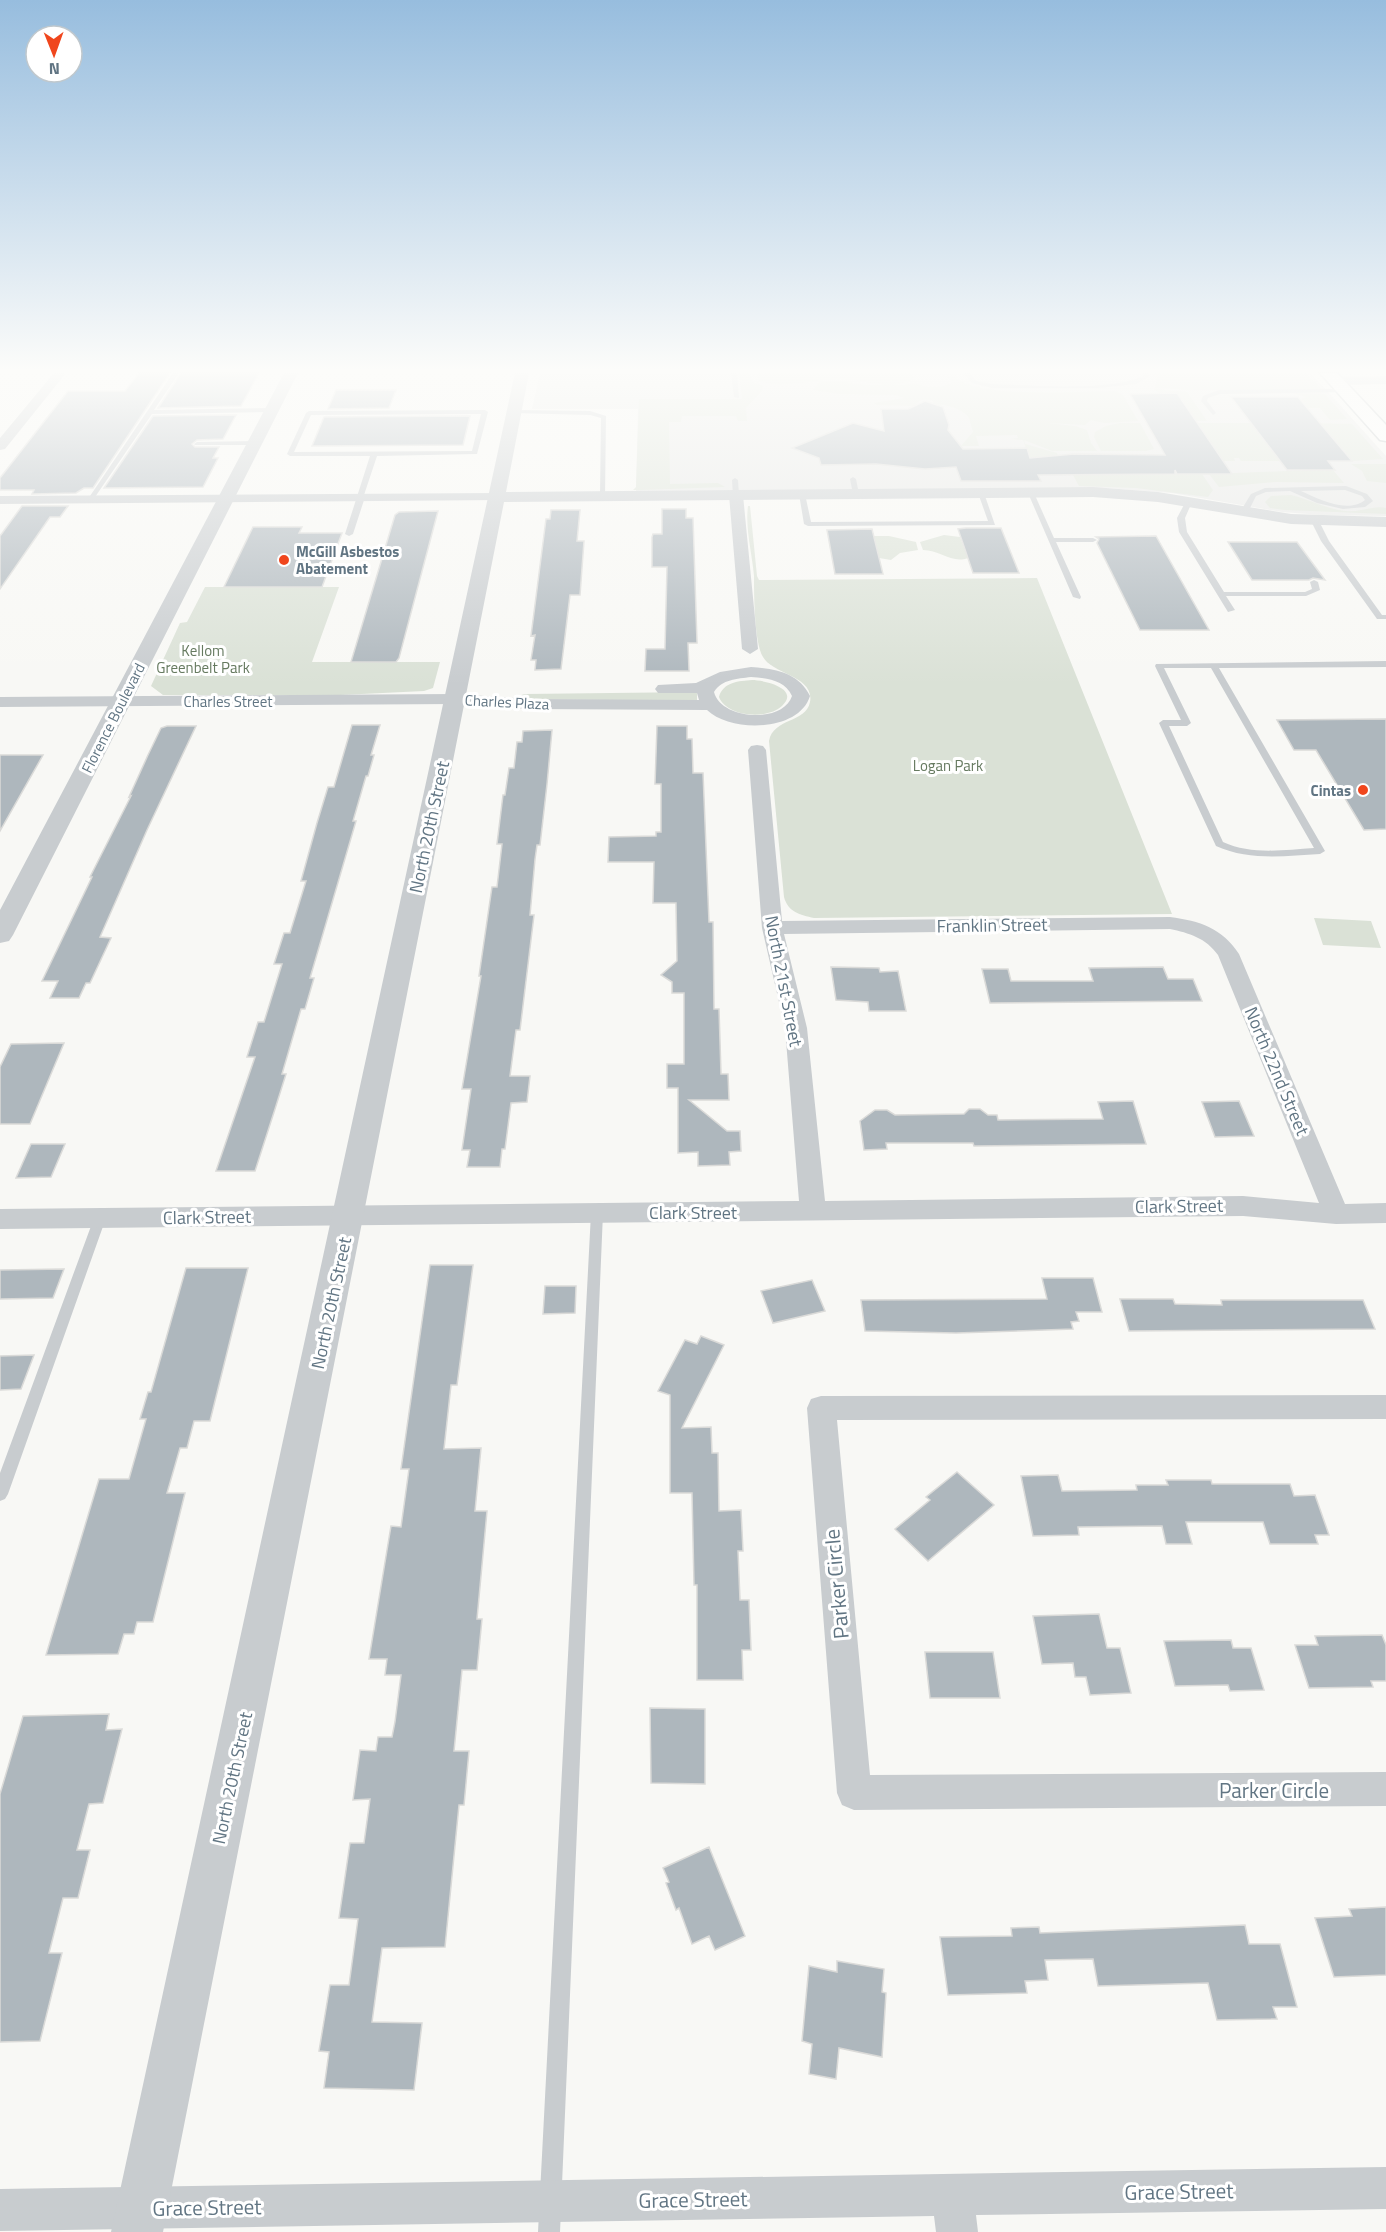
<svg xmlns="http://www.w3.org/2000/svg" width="1386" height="2232" viewBox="0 0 1386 2232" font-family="'Titillium Web',sans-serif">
  <rect width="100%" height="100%" fill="#f8f8f5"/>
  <path fill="#e6e7e6" d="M540,373H1311L1386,456V516L1322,515L1282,512L1172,493L1107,488L636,491L638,409H532Z"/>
  <path fill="#dae1d6" d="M739,373H749L753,382L763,386L762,391L746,408L747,421H738L736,416H682L681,422H669L670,484L718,483L725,487L641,490H717H633L636,487L639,399H742Z
    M756,373H910L915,378C892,393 862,378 838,379C811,380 784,389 759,381Z
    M1155,373H1306L1322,390H1196L1155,388L1157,377Z
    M954,375C971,400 1084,391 1115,391L1123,395L1138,421L1104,423L1091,420L1085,425L1047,423L1075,426L1087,430L1091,443L1097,451H1052L1024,440L1025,444L1057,453L1061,463H1032L1023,440L1011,439L1018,438L1017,435L976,436L979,446H961L973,432C972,428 970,421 969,418C963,409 944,403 934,405L933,401C926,399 919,399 915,406L877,405L874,403L904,398L896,395L839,394L813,390L817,386V383L838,381L866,385H904L914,383L926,387H940L952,383L948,377Z
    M1154,389L1187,392L1207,421H1196Z
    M1293,393L1325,394L1347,419L1330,420L1320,408H1308L1301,399L1306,397Z
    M1120,423H1140L1154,449L1146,451H1101L1094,437L1095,432L1106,426Z
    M1197,423H1253L1282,461H1241L1239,458H1234L1235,461H1223Z
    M1305,423L1352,424L1383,459L1352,461L1344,450H1340Z
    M1351,464H1386V483L1367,481L1362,471Z
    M1312,470H1333L1344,483L1276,482L1219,487L1209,474Z
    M1202,474L1213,490L1208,497L1136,488L1079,486L1073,475Z
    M1291,495C1309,499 1326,509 1345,511C1359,513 1374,505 1386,508V514L1285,510L1270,508L1265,502L1271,496Z
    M748,506H750L757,576L759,580L1037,578L1172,914L814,918C800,915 788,912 784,897L769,741C773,718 806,723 810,702C815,676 772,674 763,657C754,642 754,591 754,576C752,553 745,528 748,506Z
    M944,535L960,537L968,558C952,564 940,550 923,550L920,542Z
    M873,536H889L916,542L918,550L900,553L891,560L879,558Z
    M205,587H339L312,662H440L433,688L424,691L341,695H163L151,686L180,623L187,622Z
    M752,680C763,680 801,688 782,706C767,720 727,717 719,697C723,682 739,681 752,680Z
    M697,692V701L517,699L518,696L525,694Z
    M1314,918L1371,921L1381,948L1323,945Z"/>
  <path fill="#aeb7bd" stroke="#dadad8" stroke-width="1.5" d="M139,373H170L93,488H84L76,493L32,494L34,490H0V478L68,391H125Z
    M181,373H259L241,406L158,408Z
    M336,390H396L389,408L328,409Z
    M1177,393L1232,474H1177L1175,470V474L1038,475L1041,481H961L956,467L925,469L876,464L821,465L819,458L792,448L853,423L884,431L881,409H908L925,401L943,407L949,425L948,430L963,449L1027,448L1030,458L1074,454L1165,455L1130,394Z
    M1231,397H1298L1352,461H1328L1335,470H1287Z
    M236,415L223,439L197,440L192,444L195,447H219L213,458H218L203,487L104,488L153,416Z
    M470,416L463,445L312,446L324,417Z
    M22,506H68L60,517H50L0,589V536Z
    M662,509H686V518H693L697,643H688L689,671H645L646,649H665L667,567H652V537L653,534H662Z
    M551,510H580L577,541H584L580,595H570L561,669L535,670L536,660H531L535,635L531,636L546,519H550Z
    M438,511L399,658L396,662H351L395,515L399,512Z
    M253,527H302L299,533H342L322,587H224Z
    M966,528H1001L1019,573H973L958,529Z
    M872,529L883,574H835L827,530Z
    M1156,536L1209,630H1140L1097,543L1099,539L1096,537Z
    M1228,542H1297L1325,580L1313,578L1309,580H1252Z
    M1386,719V829L1364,830L1316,750H1294L1277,720Z
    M352,725H380L371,755H374L368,776H366L353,821H356L310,978H314L305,1009H301L282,1074H286L275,1109L255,1171H216L255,1057H247L258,1022H264L282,964H274L284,933H290L306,881H301L317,823L328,787H334Z
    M167,726H196L147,830L100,937L111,938L90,983H86L79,998H50L58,981H42L92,877H90L131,796L129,797L148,755L161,728Z
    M657,726H687V739H692L693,773H703L709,922H713L714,1009H719L721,1074H728L729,1100H689L727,1131H740L741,1151L729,1152L730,1165L698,1166V1152L678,1153V1088H667V1064H684V993H672V982L661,975L677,961L676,903H653L654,862H608L609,837L656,836V832H661V784H655Z
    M552,730L547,784L540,845H537L535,859L530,915H534L520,1030H516L510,1076H530L527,1102L511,1103L505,1149H502L500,1167H467L470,1150H462L471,1089H462L481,976H479L492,887H497L502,844H497L503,795H505L509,768H514L517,742H522L523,731Z
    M0,755H43L0,831Z
    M831,967L879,968L880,972L898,971L906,1011H869L868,1002L836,1000Z
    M1163,967L1168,979H1193L1202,1001L990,1003L982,969H1008L1011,981H1093L1089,968Z
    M64,1043L30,1124H0V1067L11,1044Z
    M1133,1101L1146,1144L974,1146L973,1143H886L887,1149L864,1150L860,1121L875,1110H887L895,1115L964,1114L969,1109H980L988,1115H997L998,1120L1103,1119L1098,1102Z
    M1239,1101L1254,1136L1215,1137L1202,1102Z
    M31,1144H65L51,1177L16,1178Z
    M430,1265H473L457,1385H451L444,1449L481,1448L475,1511H487L477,1619H482L477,1670H462L454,1751H469L464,1805H459L445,1947L382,1948L372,2022L422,2023L414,2090L324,2088L329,2052L319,2051L330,1985H349L358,1919L339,1918L350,1843H364L370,1799L353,1800L360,1750L376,1751L378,1737H392L395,1722L401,1675H385L387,1659H369L391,1526L401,1527L409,1469H401Z
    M186,1268H248L210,1421H194L187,1448H180L167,1493H185L153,1622H137L134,1634H124L118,1654L46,1655L99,1479H129L146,1419H140L148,1392H151Z
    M64,1269L53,1298L0,1299V1270Z
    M1042,1278H1093L1102,1312H1076L1079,1321L1071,1322L1073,1329L956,1333L865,1331L861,1300L1047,1299Z
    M812,1280L825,1311L773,1323L761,1291Z
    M545,1286H576L575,1313L543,1314Z
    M1120,1299H1173L1175,1304L1222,1305L1221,1300H1363L1375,1329L1129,1331Z
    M701,1336L724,1345L682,1428L711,1427L712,1453H718L719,1511L741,1510L743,1551H738L740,1600H749L751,1650H742L743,1680H697V1585H694L692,1493H670V1395L658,1391L685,1340L697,1344Z
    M34,1355L21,1389L0,1390V1356Z
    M957,1472L994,1505L928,1561L895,1529L930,1500L926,1497Z
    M1058,1475L1062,1491L1137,1490L1136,1485H1168L1166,1480H1211L1212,1484H1290L1294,1496L1315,1495L1329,1535H1315L1318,1544H1270L1263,1522H1186L1192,1544H1166L1162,1526L1078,1527L1079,1535L1033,1536L1021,1476Z
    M1099,1614L1107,1648H1120L1131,1693L1090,1695L1086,1677H1075L1073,1663L1042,1664L1033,1616Z
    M1382,1635L1386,1645V1681H1371L1373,1687L1309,1688L1295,1645H1318L1315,1636Z
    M1231,1640L1233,1648H1251L1264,1690L1230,1691L1228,1685L1175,1686L1164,1641Z
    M925,1652H993L1000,1698H930Z
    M650,1708L705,1709V1784L651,1783Z
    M109,1714L106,1730L122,1729L103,1803L89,1804L77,1850H90L78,1898H63L49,1953H62L40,2041L0,2042V1794L23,1716Z
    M709,1847L745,1936L715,1950L709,1936L692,1944L679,1908L676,1910L666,1883L669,1882L663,1868Z
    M1386,1907V1975L1334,1977L1315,1918L1352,1916L1349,1909Z
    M1245,1925L1249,1944H1280L1297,2007H1273L1277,2019L1217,2020L1208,1983L1098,1986L1093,1959L1045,1960L1048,1980L1025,1981L1027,1993L948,1995L940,1937L1012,1936L1011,1928L1039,1927L1040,1933Z
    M837,1961L884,1969L882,1992L886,1993L882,2057L839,2048L836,2079L809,2074L812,2044L802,2041L809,1966L837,1972Z"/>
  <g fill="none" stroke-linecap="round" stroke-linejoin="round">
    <defs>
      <path id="secondary" d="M1320,373H1337L1386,425V441L1380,440Z"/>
    </defs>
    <use href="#secondary" stroke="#b8bec2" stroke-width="3"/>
    <path fill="#c8cccf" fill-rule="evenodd" d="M173,373H179L154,410L272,408L275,410L272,412L152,414L93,500H89L88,499Z
      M731,373H737L739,398L734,397Z
      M963,373H969L976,381L992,384C1031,385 1109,392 1143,376L1142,373H1148L1149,377L1136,384L1098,388H992L972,383Z
      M1345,389L1347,392L1220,394L1208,398L1207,401L1216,413L1213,415L1201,401L1203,396L1219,390Z
      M485,410L488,412L477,454L377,456L364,495L365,497L353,534L349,536L345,534L370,456H290L287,454L306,413L309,411ZM481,414L472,451L294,452L311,415Z
      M515,410L590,411L606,416L605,497L600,496L601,418L590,415L513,413L512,412Z
      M197,442L255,441L258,443L255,445H195L194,444Z
      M853,477L856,479L859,494L856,496L853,494L850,479Z
      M735,478L738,480L739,495L736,497L733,495L732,480Z
      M1346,486L1367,494L1373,501L1365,507L1343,509L1317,503L1290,491L1266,492L1256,496L1247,514L1240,512L1251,494L1265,488ZM1345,490L1362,496L1365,500C1347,514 1319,499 1301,491Z
      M981,491L984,493L995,525L808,526L804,524L799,494L802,492L805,494L811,522L988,521L978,493Z
      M1029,492L1034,493L1054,538H1093L1097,540L1093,542H1056L1081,597L1080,599L1073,597L1028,493Z
      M1186,501L1192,502L1185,518L1187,532L1224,592H1305L1312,589L1310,582L1314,580L1318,582L1320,590L1306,596H1226L1235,610L1228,612L1179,532L1177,518Z
      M1312,519H1318L1329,541L1382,615H1386V619H1377L1321,541L1311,521Z
      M1386,661V667L1219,668L1325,851L1320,854C1285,856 1249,861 1216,846L1159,723L1163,720H1181L1155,666L1156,664ZM1164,668H1211L1314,848C1283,850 1251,855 1223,842L1169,726H1187L1191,723Z
      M597,1208L602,1210L603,1213L560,2232H538L591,1213L592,1210Z
      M100,1213L105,1215L106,1218L8,1494L5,1499L0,1501V1473L94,1218L95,1215Z"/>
    <path fill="#c8cccf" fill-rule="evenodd" d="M54,373H66L5,449L0,450V438Z
      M1386,376V384L1335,385L1329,381L1335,377Z
      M736,491L743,495L758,649L750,654L742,649L729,495Z
      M497,493L502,494L504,497L502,500L0,504V496Z
      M751,667C775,669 798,672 810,696C799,732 731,733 707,710L530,709L455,704L0,707V697L455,694L530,699L699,700L697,693H658L655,689L658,685L696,683L720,672ZM751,677C767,678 785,680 792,696C783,724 721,720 714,692C722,679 737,679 751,677Z
      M757,745L763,746L766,750L782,921L1170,917C1200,921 1222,928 1239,954L1345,1204L1386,1203V1223L1336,1224L1243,1216L0,1229V1209L799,1201L785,1028L762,928L748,750L751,746ZM1170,929C1189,933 1206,938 1218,955L1319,1203L1243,1196L825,1201L807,1028L784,934Z
      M1386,1395V1419L837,1420L870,1775L1386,1772V1806L854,1810L842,1805L837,1793L807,1408L811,1399L821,1396Z
      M1386,2167V2209L976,2215L978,2232H936L934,2216L0,2231V2189Z"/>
    <path fill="#c8cccf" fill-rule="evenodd" d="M284,373H298L13,935L9,941L0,943V910Z
      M515,373H529L506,492L1093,487L1158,492L1291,514L1386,517V527L1291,524L1158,502L1093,497L504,502L163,2232H111Z"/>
    <use href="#secondary" fill="#fff" fill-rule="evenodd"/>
  </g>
  <linearGradient id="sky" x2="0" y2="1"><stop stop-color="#97bdde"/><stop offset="0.54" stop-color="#fcfcfa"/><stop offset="1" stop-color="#fcfcfa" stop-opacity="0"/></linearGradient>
  <rect width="1386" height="685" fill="url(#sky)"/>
  <g fill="#f0461d" stroke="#fff" stroke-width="2">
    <circle cx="284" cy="560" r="6"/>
    <circle cx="1363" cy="790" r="6"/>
  </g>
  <g text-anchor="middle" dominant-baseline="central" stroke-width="6" stroke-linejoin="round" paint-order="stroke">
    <g font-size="15" font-weight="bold" fill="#617583" stroke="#fff" text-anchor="start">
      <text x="296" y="551">McGill Asbestos<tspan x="296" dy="17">Abatement</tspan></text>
      <text x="1351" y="790" text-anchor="end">Cintas</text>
    </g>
    <g font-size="15" fill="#667a60" stroke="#fff">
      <text x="203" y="650">Kellom<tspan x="203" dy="17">Greenbelt Park</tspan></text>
      <text x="948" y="765">Logan Park</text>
    </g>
    <g font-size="15" fill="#617583" stroke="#fff">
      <text x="228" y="701">Charles Street</text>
      <text transform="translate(507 702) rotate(3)">Charles Plaza</text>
      <text transform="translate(113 718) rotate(-63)">Florence Boulevard</text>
    </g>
    <g font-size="18" fill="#617583" stroke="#fff">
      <text transform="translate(429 827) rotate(-78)">North 20th Street</text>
      <text transform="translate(992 925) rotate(-1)">Franklin Street</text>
      <text transform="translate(784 981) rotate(79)">North 21st Street</text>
      <text transform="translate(1277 1071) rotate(67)">North 22nd Street</text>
      <text transform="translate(1179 1206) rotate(-1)">Clark Street</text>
      <text x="693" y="1212">Clark Street</text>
      <text transform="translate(207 1217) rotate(-1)">Clark Street</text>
      <text transform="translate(331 1303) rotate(-78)">North 20th Street</text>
      <text transform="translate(232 1778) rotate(-78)">North 20th Street</text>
    </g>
    <g font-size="21" fill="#617583" stroke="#fff">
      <text transform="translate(836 1584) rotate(-95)">Parker Circle</text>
      <text x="1274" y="1790">Parker Circle</text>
      <text transform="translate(1179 2191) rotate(-1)">Grace Street</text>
      <text transform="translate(693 2199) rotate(-1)">Grace Street</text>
      <text transform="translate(207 2207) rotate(-1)">Grace Street</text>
    </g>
  </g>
  <g transform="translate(54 54) rotate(179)"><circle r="28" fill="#ffffff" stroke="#c0c8cd" stroke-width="1.5"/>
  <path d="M0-4.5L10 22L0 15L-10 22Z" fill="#f0461d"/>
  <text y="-9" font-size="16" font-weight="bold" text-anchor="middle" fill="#617583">N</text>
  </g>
</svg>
